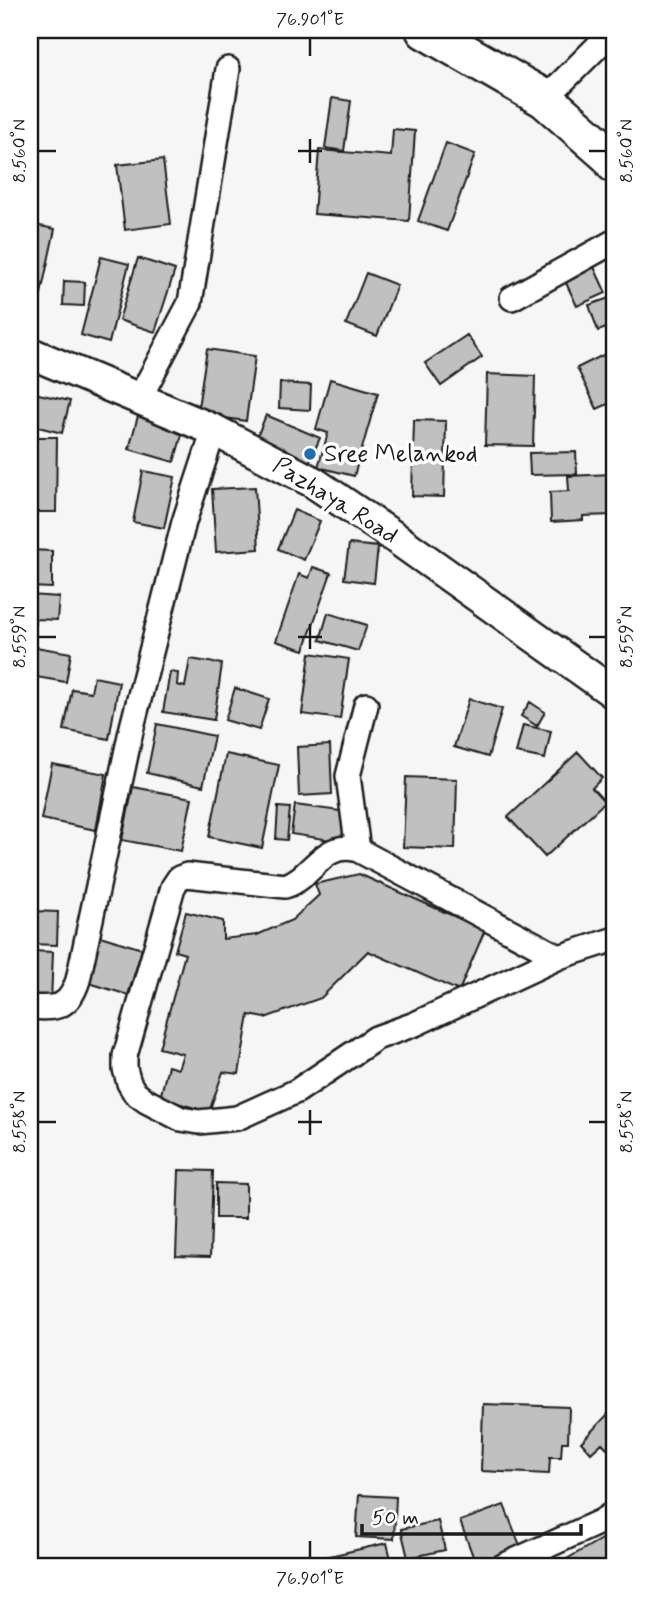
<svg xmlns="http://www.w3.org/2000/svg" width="645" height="1597" viewBox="0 0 645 1597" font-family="Mynerve,sans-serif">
  <rect width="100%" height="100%" fill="#f6f6f6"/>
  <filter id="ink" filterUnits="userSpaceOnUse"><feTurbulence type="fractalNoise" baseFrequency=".0143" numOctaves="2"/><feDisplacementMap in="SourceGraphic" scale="14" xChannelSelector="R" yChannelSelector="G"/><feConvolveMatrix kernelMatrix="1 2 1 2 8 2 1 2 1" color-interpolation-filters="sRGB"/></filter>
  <g filter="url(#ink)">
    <path fill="#c0c0c0" stroke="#1c1c1c" stroke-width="2" d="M332,98L351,101L344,151L325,148Z
      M393,129L415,131L409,221L314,214L319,150L391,156Z
      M446,143L475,154L447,231L418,221Z
      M163,160L171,224L125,230L117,165Z
      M30,224L55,229L38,308L30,306Z
      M101,257L129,264L109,343L81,335Z
      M138,258L175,270L155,332L119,320Z
      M594,267L606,293L577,306L565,281Z
      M366,273L397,285L377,336L346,324Z
      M64,281L85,282L84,306L63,305Z
      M615,296V325L598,331L589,305Z
      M467,335L482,357L441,386L425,363Z
      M207,349L255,356L246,421L197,414Z
      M615,349V401L597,409L577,368Z
      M487,374L535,376L533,446L485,445Z
      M330,379L378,393L354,476L318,467L328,433L316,429Z
      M280,383L311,385L310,410L279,408Z
      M34,393L70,401L62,433L30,425V413Z
      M139,412L185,425L174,462L129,449Z
      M266,415L320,438L309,463L256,439Z
      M414,420L446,421L444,497L412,496Z
      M30,437H57L56,512H30Z
      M576,452L577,474L530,475L529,453Z
      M143,471L175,477L164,528L133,522Z
      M612,474L613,515L583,516V520L551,522L550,492L569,491L568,476Z
      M255,487L259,549L216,552L212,489Z
      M294,510L320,521L304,560L278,549Z
      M349,544L378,547L374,583L344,579Z
      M30,550L52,551V588L30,587Z
      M313,567L331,573L304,650L276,641L299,574L309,578Z
      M30,595L59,597L57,620L35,619V627H30Z
      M328,613L367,625L358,651L320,640Z
      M30,646L71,653L66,682L30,676Z
      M310,653L349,659L340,719L302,714Z
      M190,659L222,664L214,720L163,712L170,672L178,673L177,685L185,687Z
      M94,677L119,682L109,739L64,730L72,689L91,692Z
      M235,688L269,699L259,730L225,720Z
      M469,699L502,709L488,757L454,747Z
      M530,702L545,712L537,726L521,716Z
      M157,724L214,736L203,786L147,773Z
      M523,725L551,731L545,759L516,753Z
      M330,745L332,794L299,796L297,747Z
      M578,752L602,778L592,788L605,802L545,857L508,817Z
      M226,754L279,765L262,848L209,837Z
      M52,764L106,774L96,830L41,819Z
      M406,777L457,779L455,849L403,847Z
      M133,787L192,798L181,851L122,840Z
      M295,805L348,812L344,842L291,834Z
      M278,807L290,808L287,840L276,839Z
      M359,874L485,930L459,991L368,951L321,998L265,1018L249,1015L239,1074L223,1072L209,1112L160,1098L168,1066L178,1069L183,1054L159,1048L185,954L175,951L186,912L223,921V939L257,935L292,920L319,895L315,884Z
      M30,911L58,912L57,945L30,944Z
      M100,936L142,949L128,995L86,982Z
      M30,951L53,952L51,1002L30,1001Z
      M179,1170L213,1171L210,1257L176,1256Z
      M216,1183L246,1184V1218H216Z
      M483,1404L569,1407L568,1442H562L561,1457H550L549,1474L481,1471Z
      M614,1408L615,1456L602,1443L591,1453L581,1442Z
      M359,1495L396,1497L394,1539L356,1537Z
      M504,1505L523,1553L485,1567H477L460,1521Z
      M438,1521L445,1550L408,1558L401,1529Z
      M603,1538L615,1559V1567H553Z
      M387,1543L393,1567H327L325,1557Z
      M295,1555L298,1567H260L259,1563Z"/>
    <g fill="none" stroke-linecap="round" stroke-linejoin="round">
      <defs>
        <path id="minor" d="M545,99L614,30
          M512,298L615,241
          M139,399L190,303L228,69
          M358,850L348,776L366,705
          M559,957L358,850C322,840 314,877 285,886L187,875L179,878L173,887L125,1056V1069L129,1083L135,1093L146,1101L181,1119L199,1122L237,1118L297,1091L376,1038L415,1024L559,957L615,939
          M30,1007C57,1009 69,1008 78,980L131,731L184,522L214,430
          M501,1567L602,1521L615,1512"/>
        <path id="tertiary" d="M30,353L214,430L313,482L390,534L615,694"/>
        <path id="primary" d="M425,30L545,99L611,157L615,164"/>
      </defs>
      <use href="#minor" stroke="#1c1c1c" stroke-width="28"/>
      <use href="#tertiary" stroke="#1c1c1c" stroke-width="35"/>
      <use href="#primary" stroke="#1c1c1c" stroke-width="42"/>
      <use href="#minor" stroke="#fff" stroke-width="23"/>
      <use href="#tertiary" stroke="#fff" stroke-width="30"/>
      <use href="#primary" stroke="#fff" stroke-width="37"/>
    </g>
  </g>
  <path fill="none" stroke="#1c1c1c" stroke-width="2.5" d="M310,38V56M310,139V163M38,151H56M298,151H322M589,151H606M310,624V649M38,637H56M298,637H322M589,637H606M310,1110V1135M38,1122H56M298,1122H322M589,1122H606M310,1541V1558"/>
  <circle fill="#1f6fb2" stroke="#fff" stroke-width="2.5" cx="310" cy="454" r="7"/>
  <g text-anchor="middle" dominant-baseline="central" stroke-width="7" stroke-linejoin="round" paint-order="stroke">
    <g font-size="24" fill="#1c1c1c" stroke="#fff" text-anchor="start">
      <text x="324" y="454">Sree Melankod</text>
    </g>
    <g font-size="24" fill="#1c1c1c" stroke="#fff">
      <text transform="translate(335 501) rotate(32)">Pazhaya Road</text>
    </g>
  </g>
  <rect width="645" height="1597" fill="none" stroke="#fff" stroke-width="77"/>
  <path d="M362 1524v10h219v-10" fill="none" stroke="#1c1c1c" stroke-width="3.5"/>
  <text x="372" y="1524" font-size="21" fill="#1c1c1c" stroke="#ffffff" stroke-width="5" paint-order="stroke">50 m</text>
  <rect x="38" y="38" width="568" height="1520" fill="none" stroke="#1c1c1c" stroke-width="2.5"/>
  <g font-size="18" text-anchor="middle" fill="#1c1c1c">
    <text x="310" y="25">76.901°E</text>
    <text transform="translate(19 151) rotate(-90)" y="6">8.560°N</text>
    <text transform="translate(626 151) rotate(-90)" y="6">8.560°N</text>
    <text transform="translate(19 637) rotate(-90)" y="6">8.559°N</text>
    <text transform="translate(626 637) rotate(-90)" y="6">8.559°N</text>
    <text transform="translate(19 1122) rotate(-90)" y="6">8.558°N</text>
    <text transform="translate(626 1122) rotate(-90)" y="6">8.558°N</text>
    <text x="310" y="1584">76.901°E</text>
  </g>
</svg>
